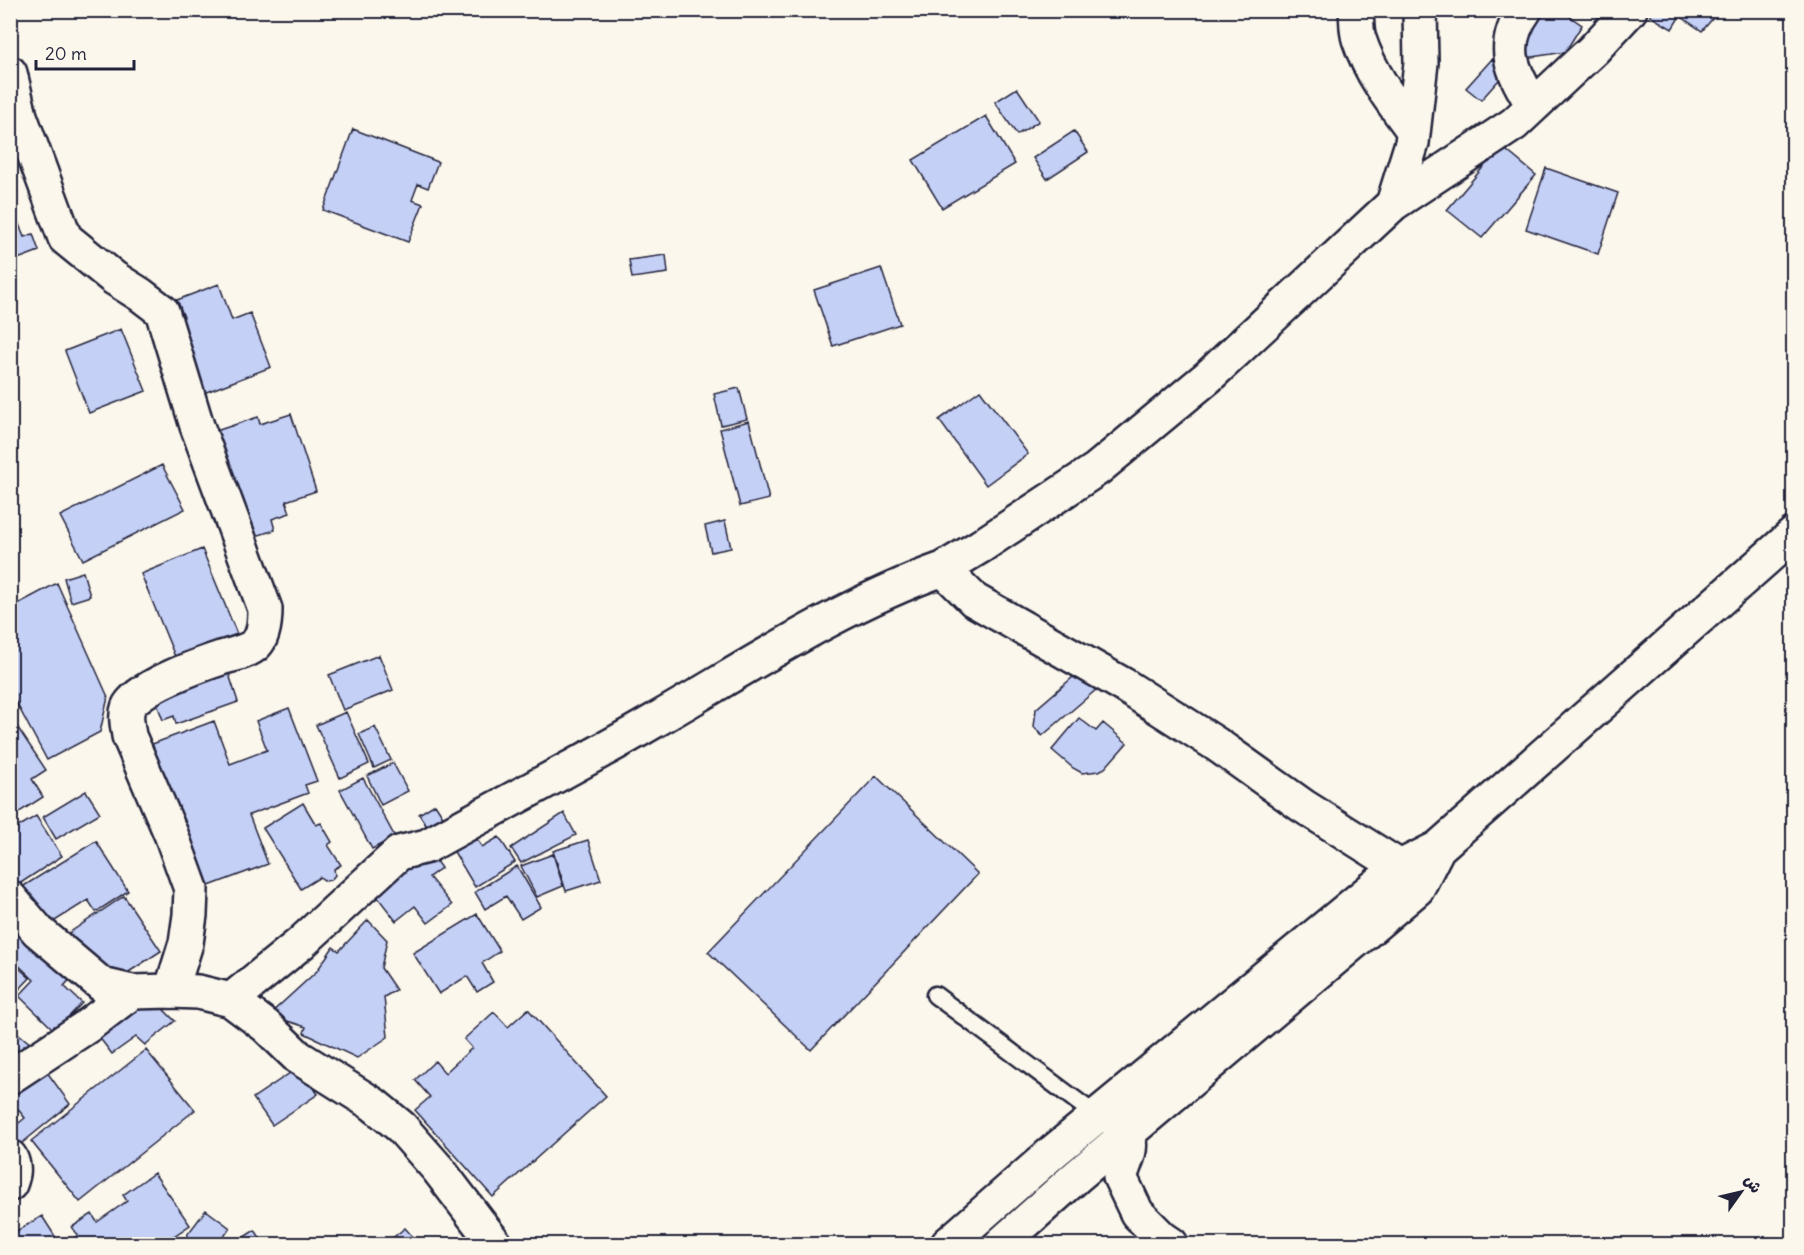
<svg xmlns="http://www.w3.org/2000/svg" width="1804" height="1255" viewBox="0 0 1804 1255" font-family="Delius,'Playpen Sans Arabic',sans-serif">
  <rect width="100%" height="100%" fill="#fbf7ec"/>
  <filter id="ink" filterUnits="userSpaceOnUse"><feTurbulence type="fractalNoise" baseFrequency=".0167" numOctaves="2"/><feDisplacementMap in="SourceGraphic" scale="12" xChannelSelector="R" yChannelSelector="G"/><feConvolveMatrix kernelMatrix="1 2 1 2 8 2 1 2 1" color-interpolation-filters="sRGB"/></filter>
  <g filter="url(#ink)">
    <path fill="#c5d0f7" stroke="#22223b" stroke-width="1.5" d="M1542,10H1560L1582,25L1565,52L1525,58L1515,52Z
      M1653,10H1720L1702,31L1680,16L1672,29L1650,16Z
      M1492,59L1506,72L1481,100L1466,88Z
      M1017,88L1039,121L1017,135L995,102Z
      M986,116L1015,164L942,208L913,160Z
      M353,129L438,162L428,188L418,184L412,200L423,204L408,242L323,210Z
      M1074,131L1088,152L1047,179L1033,158Z
      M1501,146L1536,175L1482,238L1447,210Z
      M1546,168L1618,193L1598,254L1526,229Z
      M10,201L24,237L33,234L39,251L10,262Z
      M666,255L668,273L632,278L629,260Z
      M881,268L900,324L833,346L814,290Z
      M219,284L232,320L250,313L271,367L196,396L168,323L184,317L177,300Z
      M121,329L146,391L89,413L65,351Z
      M739,388L747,419L721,425L714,394Z
      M980,390L1028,454L986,485L939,420Z
      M291,414L316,491L286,501L290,513L272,519L275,530L249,538L213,432L258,417L260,424Z
      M749,421L769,499L740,506L720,429Z
      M162,465L185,509L83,560L60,516Z
      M725,521L731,548L711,552L705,526Z
      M202,549L237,634L176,659L141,574Z
      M83,572L90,596L71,602L64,578Z
      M57,583L108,697L100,732L47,760L10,691V608Z
      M379,655L393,690L343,710L329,675Z
      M228,671L238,702L176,724L174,716L163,720L153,693Z
      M1080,671L1097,689L1042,736L1034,727L1036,709Z
      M289,708L317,781L305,785L308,793L249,815L268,864L201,889L147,746L214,721L230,764L267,750L256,721Z
      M346,712L369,764L340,778L316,725Z
      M1079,718L1096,731L1103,723L1127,743L1105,768L1099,771L1082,773L1073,768L1052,750Z
      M16,725L46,770L32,779L43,797L10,818V729Z
      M375,727L391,760L374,768L359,734Z
      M393,763L408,791L381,805L367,776Z
      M876,776L978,874L811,1050L708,952Z
      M363,778L395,837L372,849L340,790Z
      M86,791L100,813L56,839L43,817Z
      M303,803L316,825L321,823L332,842L328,845L341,865L334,869L335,875L331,880L325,881L320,877L301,889L263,828Z
      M435,804L450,827L434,838L419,814Z
      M564,813L576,835L521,863L511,848Z
      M36,816L62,856L13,888L10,885V832Z
      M472,832L482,847L499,837L515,862L475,887L450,845Z
      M588,840L601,880L566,891L553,851Z
      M96,841L128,891L96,912L88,900L47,926L22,887Z
      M430,853L441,868L429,877L452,905L428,923L415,906L396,921L369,886L410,854Z
      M553,854L563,886L537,897L521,866Z
      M517,866L541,907L521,919L506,896L485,909L475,892Z
      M124,896L161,951L118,979L86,960L69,933Z
      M10,914L77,972L64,986L82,1003L55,1031L19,996L34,980L10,957Z
      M477,914L500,951L482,963L493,982L477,992L467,976L439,994L413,953Z
      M368,920L387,940L381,968L396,990L384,997L388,1037L357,1058L304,1033L306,1027L269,1015L317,971L333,947L339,951Z
      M10,960L30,978L13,996L10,993Z
      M148,994L175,1021L145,1045L136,1037L112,1054L92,1028Z
      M528,1009L606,1096L493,1197L415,1110L430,1097L415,1080L435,1061L445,1073L472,1048L464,1039L494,1012L508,1027Z
      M13,1029L32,1045L10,1065V1032Z
      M146,1050L195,1110L80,1202L31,1141Z
      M42,1065L70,1104L16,1148L10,1140V1130L25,1118L12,1102L15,1088Z
      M299,1067L318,1094L272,1125L253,1098Z
      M154,1173L190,1225L162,1244H149L147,1241L141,1244H76L72,1239L78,1235L72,1227L92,1214L97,1222L127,1201L123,1195Z
      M206,1210L230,1228L219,1244H193L196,1242L187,1235Z
      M42,1216L60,1244H11L10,1235Z
      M405,1228L419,1244H385Z
      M255,1230L264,1244H233Z"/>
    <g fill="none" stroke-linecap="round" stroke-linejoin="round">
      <defs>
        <path id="service" d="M935,995L1097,1116"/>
        <path id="minor" d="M1356,10C1357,20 1356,30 1359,39C1370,73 1392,102 1413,130
          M1525,10C1499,46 1512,71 1533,105
          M10,73L20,116L65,238L114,278L141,295L162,311L197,426L265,609C265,620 264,636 256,644C248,652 231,655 221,658C200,665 136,687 128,708C125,716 128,728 129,736L171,834L191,889L190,915L186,943L171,991
          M1393,204L1412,143L1421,63L1420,10
          M1416,888L1400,867L1303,806L1216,744L1122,684L974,600L943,569L981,546L1097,469L1208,377L1393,204L1514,124L1593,50L1630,10
          M231,1000L301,943L399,853L427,846C502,804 579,765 654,721C748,667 839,606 943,569
          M1112,1117C1136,1143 1132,1144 1120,1177L1137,1213L1162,1238L1171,1244
          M10,1157C15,1167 14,1174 10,1184"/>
        <path id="tertiary" d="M10,898L38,931L102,985L132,992L171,991L198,992L231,1000L266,1026L298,1057L373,1104L401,1127L438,1169L495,1244
          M10,1077L86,1027L132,992
          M948,1244L1053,1152L1372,889L1400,867L1438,848L1794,534
          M1001,1244L1076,1177L1417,889L1438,848"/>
      </defs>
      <use href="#service" stroke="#22223b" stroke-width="21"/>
      <use href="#minor" stroke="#22223b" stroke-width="38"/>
      <use href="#tertiary" stroke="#22223b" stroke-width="38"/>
      <use href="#service" stroke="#fbf7ec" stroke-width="16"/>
      <use href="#minor" stroke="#fbf7ec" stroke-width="33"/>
      <use href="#tertiary" stroke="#fbf7ec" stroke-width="33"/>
    </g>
  </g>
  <rect width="1804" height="1255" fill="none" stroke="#fbf7ec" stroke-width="36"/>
  <rect x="18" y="18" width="1768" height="1219" fill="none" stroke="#22223b" stroke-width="2" filter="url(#ink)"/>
  <g transform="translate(1741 1192) rotate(56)" stroke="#fbf7ec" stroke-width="4.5" paint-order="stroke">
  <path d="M0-4.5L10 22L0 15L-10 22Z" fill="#22223b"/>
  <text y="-9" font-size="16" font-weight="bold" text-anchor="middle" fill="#22223b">ش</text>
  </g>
  <path d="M36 60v9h98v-9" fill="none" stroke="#22223b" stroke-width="3"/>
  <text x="45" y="60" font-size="18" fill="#22223b" stroke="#fbf7ec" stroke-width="4.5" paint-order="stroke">20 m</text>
</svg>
